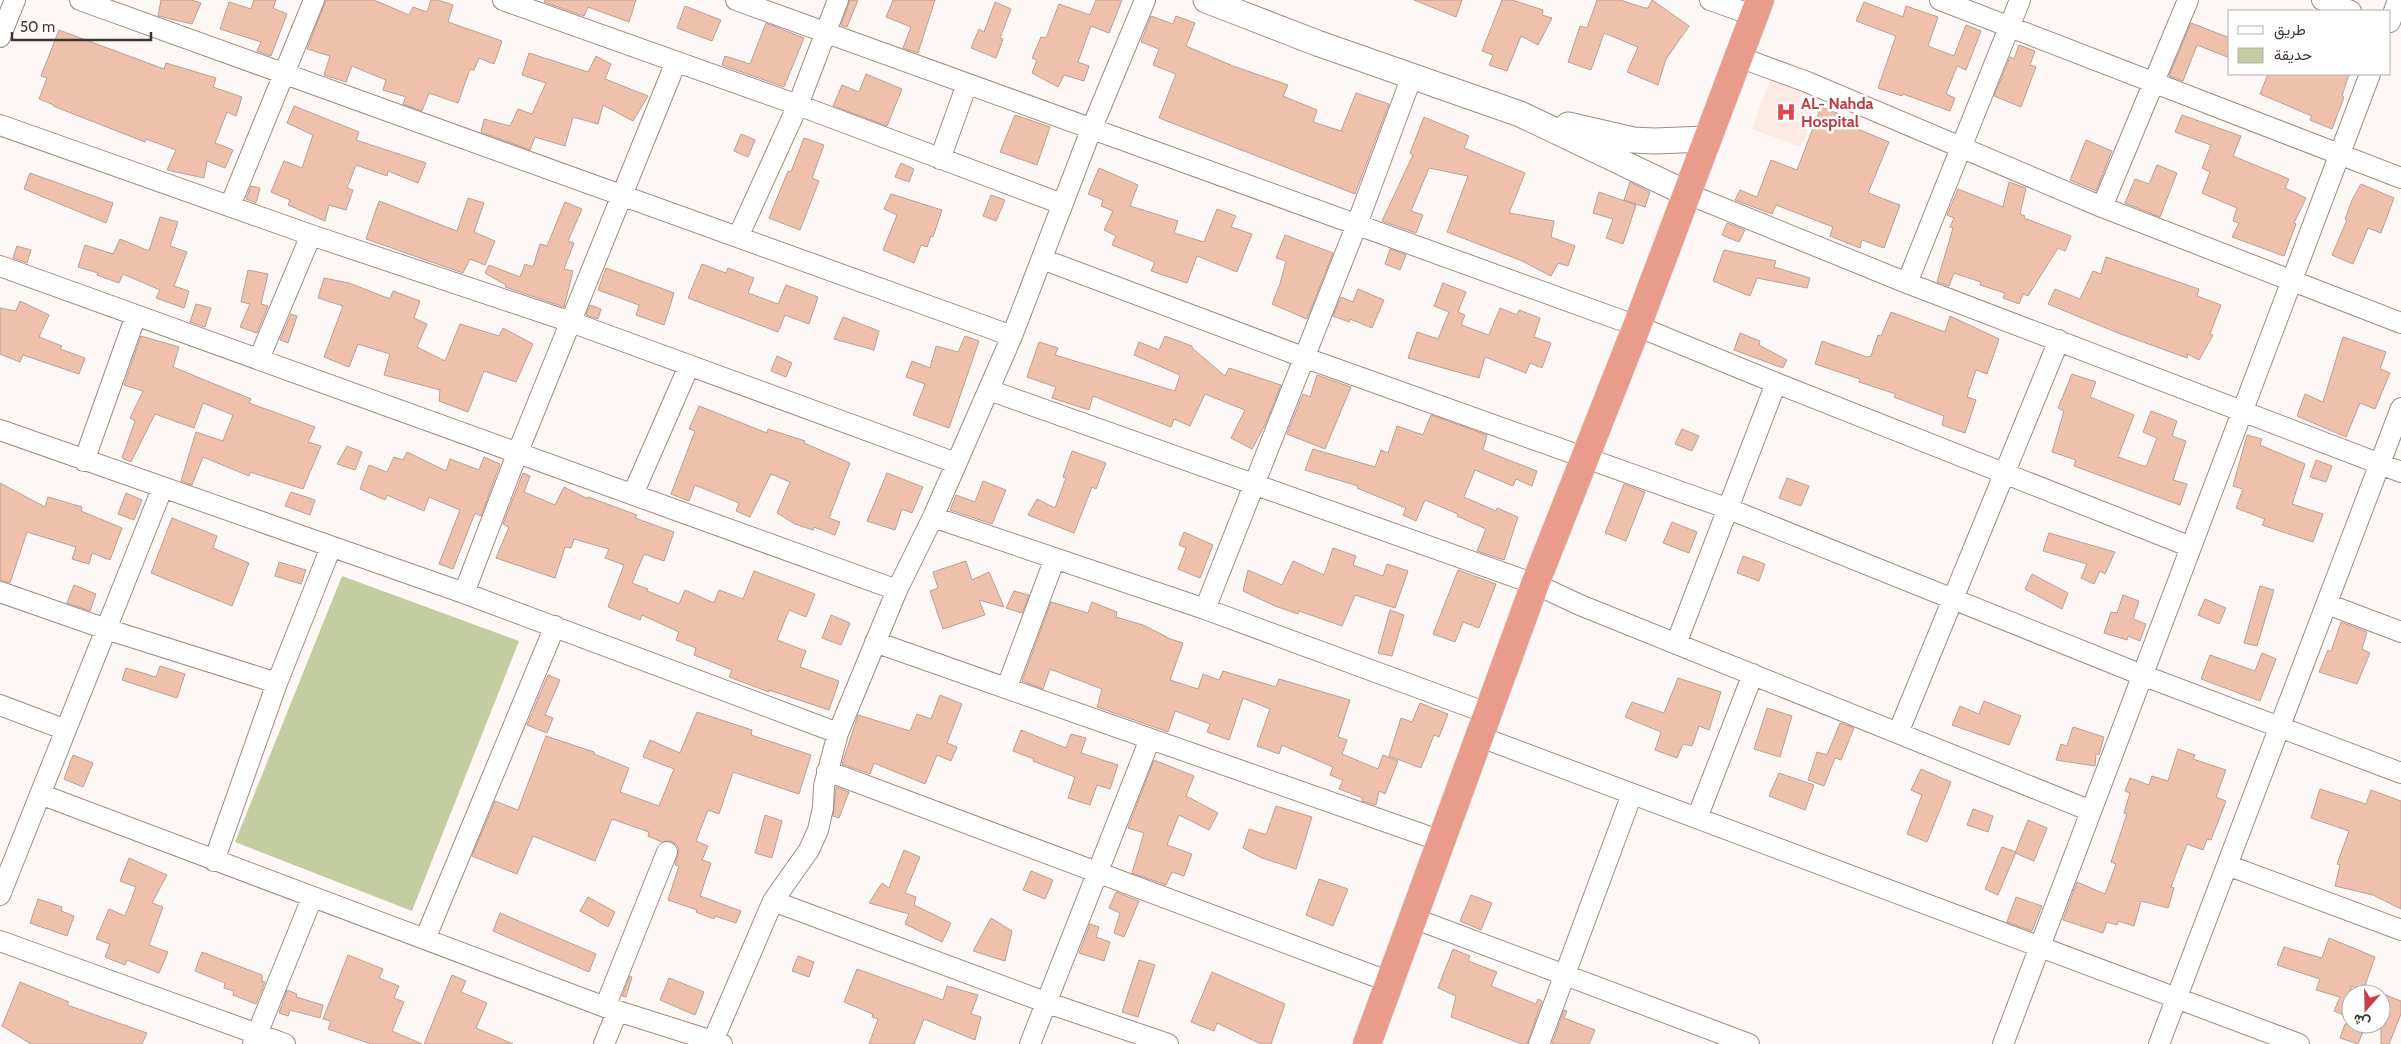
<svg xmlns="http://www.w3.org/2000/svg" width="2401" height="1044" viewBox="0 0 2401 1044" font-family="Cabin,Vazirmatn,sans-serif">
  <rect width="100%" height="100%" fill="#fdf7f5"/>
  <path fill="#feeae4" d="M1771,77L1821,96L1801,147L1752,129Z"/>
  <path fill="#c4cda2" d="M342,576L519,641L412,911L235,842Z"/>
  <path fill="#efc1ad" stroke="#ba9f93" d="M161,0H191L201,3L192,24L158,16Z
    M254,0H276L273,8L287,14L271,56L257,51L261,42L220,29L229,2L251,9Z
    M326,0H374L409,15L413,7L427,12L431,0H438L453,5L448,22L502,41L494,64L479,58L474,70L470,69L458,103L429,93L422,111L403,104L406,97L383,90L386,80L352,66L346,82L324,75L330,56L307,49Z
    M545,0H636L629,22L588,7L584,16L544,2Z
    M850,0H858L847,27L841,25Z
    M893,0H935L918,53L903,48L911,27L886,17Z
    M1096,0H1122L1109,33L1091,26L1078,62L1089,66L1084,81L1064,75L1058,87L1032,73L1037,60L1032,58L1041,37L1046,38L1059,4L1090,15Z
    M1414,0H1462L1456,17Z
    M1502,0H1512L1543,10L1542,15L1552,18L1538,45L1521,36L1507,71L1489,65L1493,55L1482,51Z
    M1597,0H1620L1645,8H1648L1652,0L1689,26L1666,59L1658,85L1627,72L1638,47L1604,33L1591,70L1568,62L1580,26L1587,28Z
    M995,2L1011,9L1000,38L1003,39L996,58L971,48L979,29L984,32Z
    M1864,2L1903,17L1906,6L1938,17L1928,46L1954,56L1966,25L1981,31L1966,70L1957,66L1946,94L1955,98L1950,111L1903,94L1902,96L1878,88L1896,36L1856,21Z
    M685,6L721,20L712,41L677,28Z
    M1151,16L1173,24L1176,16L1195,23L1186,46L1233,66L1288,85L1283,96L1317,110L1313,122L1341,131L1356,93L1389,104L1355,194L1159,118L1176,74L1153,65L1159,49L1141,42Z
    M766,23L804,38L784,87L722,65L725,56L750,64Z
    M2191,23L2230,38V58L2197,45L2183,81L2169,76Z
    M59,30L164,69L166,63L216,78L213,87L242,97L236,116L227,112L215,143L233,150L225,168L207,161L204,178L167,170L176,150L146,139L145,142L53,106L54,105L39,99L47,78L41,76Z
    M2019,45L2035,51L2030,65L2036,67L2021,107L1994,96L2010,57L2014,59Z
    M529,53L588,72L596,56L611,64L605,79L648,96L633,121L603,105L598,124L573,117L565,146L535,137L530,150L481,132L484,119L510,126L518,109L532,114L546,83L522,75Z
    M866,74L902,89L887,126L833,106L842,85L859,92Z
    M2268,74H2349L2342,96L2344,97L2332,129L2310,120L2312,116L2260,94Z
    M294,106L359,132L356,140L426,163L418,183L388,171L387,176L356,165L347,188L353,190L346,210L329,205L325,221L288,205L290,200L271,192L284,161L302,168L313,135L287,123Z
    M1821,107L1850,118L1848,125L1889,142L1868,193L1900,205L1884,248L1862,240L1860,248L1830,236L1833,227L1776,205L1772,214L1735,200L1740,190L1757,197L1771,160L1797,170Z
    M1015,115L1050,127L1037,165L1000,152Z
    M2182,115L2241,136L2233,156L2289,179L2285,188L2306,198L2294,223L2296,224L2284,256L2232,237L2239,223L2233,221L2237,208L2202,193L2210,172L2202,168L2211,145L2175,132Z
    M1424,117L1469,136L1464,148L1525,173L1509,213L1554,221L1551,237L1575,246L1568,266L1558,263L1551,276L1520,260L1447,232L1468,176L1429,168L1411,211L1423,215L1416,233L1382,221L1413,155L1410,153Z
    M741,134L755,140L748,157L734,151Z
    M804,138L824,145L812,178L819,181L800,230L769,218L788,171L791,172Z
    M2086,140L2112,151L2096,191L2070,180Z
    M901,163L914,169L909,182L895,177Z
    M2157,165L2177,173L2160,217L2125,203L2135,179L2149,184Z
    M1099,168L1138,185L1130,206L1178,221L1174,233L1204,242L1217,209L1236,216L1231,227L1252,234L1237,272L1197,256L1187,283L1151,271L1155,262L1112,245L1116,236L1104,230L1113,211L1101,206L1103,200L1088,194Z
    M30,173L113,203L106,223L24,189Z
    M1630,182L1650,192L1645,207L1624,200Z
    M2009,182L2026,188L2020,214L2025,216L2024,218L2071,236L2065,251L2058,248L2028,296L2023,294L2019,304L2003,298L2005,293L1980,285L1981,282L1954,273L1949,286L1937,282L1953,228L1950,227L1954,218L1947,215L1958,189L2003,207Z
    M2361,184L2394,198L2381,233L2368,228L2353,264L2332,255L2347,220L2345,219L2352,200Z
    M251,186L260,188L256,203L246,199Z
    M1599,192L1636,205L1623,244L1606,238L1613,219L1593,213Z
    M891,194L942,210L933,237L931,236L927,247L921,245L914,263L883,250L897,215L884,209Z
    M991,195L1005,200L996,221L983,216Z
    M468,198L484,203L474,232L495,241L485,265L470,259L463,273L366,239L379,201L457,231Z
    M565,202L582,209L568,241L574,243L564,269L573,271L564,307L505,287L506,285L485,273L489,265L520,277L525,264L533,267L540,244L547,246Z
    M160,217L178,222L170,246L187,252L174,286L189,291L184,308L156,298L160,290L123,274L119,283L97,275L98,273L78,267L85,245L113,254L120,239L149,251Z
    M1727,223L1745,230L1739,242L1722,235Z
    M1285,235L1333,253L1307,319L1272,304L1280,284L1286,261L1276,258Z
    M17,246L31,250L27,263L13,258Z
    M1390,249L1406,255L1400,270L1385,264Z
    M1724,250L1776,261L1774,267L1810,278L1807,288L1757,278L1750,296L1713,281Z
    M2106,257L2199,289L2197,296L2221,305L2210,334L2213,335L2199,360L2188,354L2187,358L2118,333L2048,304L2055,289L2080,299L2093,271L2101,274Z
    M702,264L726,273L728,268L754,278L748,293L778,304L786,285L818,297L809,324L785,315L778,332L688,298Z
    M606,268L674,293L664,325L636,315L639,305L598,290Z
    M248,270L268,274L261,304L268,306L257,333L240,327L250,304L241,302Z
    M324,278L349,283L390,299L393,291L420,301L414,318L427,324L417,347L445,361L460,324L499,336L503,328L533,344L516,382L484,371L468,412L439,401L440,390L384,375L390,354L358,344L349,367L324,357L343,306L318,298Z
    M1443,283L1466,292L1458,312L1465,315L1461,325L1489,335L1500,308L1517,315L1519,310L1540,318L1534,337L1551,343L1542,368L1530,363L1526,373L1485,357L1479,378L1408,358L1417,332L1438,339L1449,312L1434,306Z
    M1358,289L1384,300L1372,328L1350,319L1349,322L1333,316L1341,297L1353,302Z
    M20,301L49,315L39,337L62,346L60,349L85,358L79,374L23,355L20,362L0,354V308L16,311Z
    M196,304L211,308L205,327L190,322Z
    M590,305L601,309L598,319L586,315Z
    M1891,312L1945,332L1950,316L1999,339L1987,374L1976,370L1967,397L1976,400L1965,433L1942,425L1944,416L1894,397L1896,394L1859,382L1860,379L1815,364L1822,341L1867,357L1871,356L1878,335L1881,336Z
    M291,314L297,316L288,343L280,340Z
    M843,317L879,331L874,350L834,339Z
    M1740,333L1760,341L1759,345L1787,360L1783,368L1734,350Z
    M141,336L179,347L173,367L251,399L249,403L315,427L308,442L321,446L303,489L250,472L249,476L203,457L192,485L181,481L196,432L223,441L233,415L203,403L194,428L155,414L131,462L122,458L135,421L130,418L143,391L124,385Z
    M965,336L979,341L949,428L913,415L925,384L906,377L912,361L930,368L936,346L958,352Z
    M1165,336L1192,346V348L1225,376L1229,368L1281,385L1265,425L1252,449L1231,438L1245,410L1205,394L1190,426L1174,419L1171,427L1093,396L1089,410L1052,398L1056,387L1027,377L1039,342L1058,348L1055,355L1175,391L1180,375L1134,355L1139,342L1159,350Z
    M2343,337L2386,352L2380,369L2390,373L2375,409L2360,403L2346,437L2297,416L2305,394L2323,402Z
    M777,356L792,363L786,377L771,371Z
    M2072,374L2096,382L2090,397L2134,415L2118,457L2146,467L2157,438L2143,432L2151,411L2177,421L2172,436L2186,441L2173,480L2187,484L2180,505L2074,466L2076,460L2052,452L2064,411L2058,408Z
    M1317,375L1351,387L1325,449L1287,434L1303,394L1310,397Z
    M699,406L767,433L768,429L805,441L804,443L850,463L829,518L840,522L835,535L814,527L813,530L795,524L777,513L790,482L771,474L750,517L736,511L739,503L695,485L689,501L671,494L695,431L689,429Z
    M1431,415L1487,435L1483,450L1537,471L1532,486L1516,479L1513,486L1475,470L1464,497L1496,511L1497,508L1518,517L1504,560L1477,551L1486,529L1457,516L1458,514L1425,500L1416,521L1403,515L1406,508L1357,488L1358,486L1305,470L1313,449L1375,467L1381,450L1388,453L1397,426L1423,435Z
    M1682,429L1699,436L1692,451L1675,444Z
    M2247,435L2262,439L2260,445L2305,464L2292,504L2323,514L2313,542L2262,525L2265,519L2236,508L2243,489L2233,486Z
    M347,446L362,452L355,470L337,464Z
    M1072,451L1106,463L1096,489L1092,487L1074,533L1028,515L1037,499L1055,508L1066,478L1063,477Z
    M407,452L446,471L450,459L479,470L484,457L500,464L481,516L475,513L453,569L439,564L460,510L429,497L424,511L387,495L385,500L360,489L369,465L387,472L394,457L403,460Z
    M2316,460L2332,466L2326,482L2310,477Z
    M523,473L530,476L524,492L555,505L564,487L588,499V497L637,515L635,518L674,532L664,561L644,554L632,583L648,589L647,591L679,604L685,590L714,603L719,590L743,599L754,571L815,594L806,617L789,610L777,640L806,651L800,667L839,681L829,710L769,690V692L729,677L732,670L694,655L696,648L676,640L679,632L642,615L640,620L608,607L624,565L605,558L609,549L574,539L571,548L565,547L555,578L496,558L509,527L503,524Z
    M887,473L923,487L912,513L902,509L895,530L867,521Z
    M1787,478L1809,486L1801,506L1779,498Z
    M983,481L1006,490L992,524L950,510L956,495L975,502Z
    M0,483L45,507L48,497L82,507L81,511L122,528L110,560L92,553L89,564L72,559L76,547L27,532L10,583L0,580Z
    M1624,484L1645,492L1626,541L1605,533Z
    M291,492L315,500L310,515L285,506Z
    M126,493L142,500L134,520L118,514Z
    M172,518L217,536L213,548L249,563L232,606L151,573Z
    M1672,522L1697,532L1689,553L1663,543Z
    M1184,532L1213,545L1200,578L1178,569L1186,548L1179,545Z
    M2049,533L2115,552L2105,574L2100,571L2094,584L2081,578L2087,564L2043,551Z
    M1333,548L1356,556L1353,565L1383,576L1387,564L1408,571L1395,608L1355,595L1342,626L1299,611L1298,614L1275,606L1243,591L1248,570L1282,585L1293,561L1324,575Z
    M1743,556L1765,564L1759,581L1737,573Z
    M966,561L972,580L989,572L1004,607L979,600L985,615L943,629L930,591L938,588L933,572Z
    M279,562L306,570L301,584L275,576Z
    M1458,570L1496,584L1479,628L1463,622L1455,642L1433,634Z
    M2032,574L2068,593L2062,609L2025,589Z
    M74,585L96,594L90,611L67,603Z
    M2260,586L2274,590L2257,646L2244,643Z
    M1014,591L1029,595L1022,613L1006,608Z
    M2123,595L2139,601L2133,619L2146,624L2140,641L2128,636L2127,640L2104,633L2111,612L2117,613Z
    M2205,599L2226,608L2219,624L2198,615Z
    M1051,602L1088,613L1092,602L1117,612L1116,617L1143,625L1167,637V638L1183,643L1170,680L1198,689L1203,674L1219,680L1223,671L1276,687L1279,679L1350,700L1338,737L1347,740L1342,754L1378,769L1383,755L1398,761L1385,794L1379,791L1376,805L1362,801L1363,798L1339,789L1343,780L1330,775L1333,767L1282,745L1279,754L1257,746L1270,709L1243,698L1229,740L1207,732L1210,724L1175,711L1168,732L1097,707L1102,689L1050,669L1043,689L1022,681Z
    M1390,610L1404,615L1392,656L1378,653Z
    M831,615L850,623L841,645L822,638Z
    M2341,622L2367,632L2362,649L2370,653L2357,684L2319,672L2328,650L2331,652Z
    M2262,653L2276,659L2260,701L2201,679L2210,655L2255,671Z
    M160,666L185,674L177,698L122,680L126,668L156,677Z
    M548,675L560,680L545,715L553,718L547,733L527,725Z
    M1678,678L1721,692L1709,730L1699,726L1692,746L1683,744L1677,758L1655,750L1661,732L1625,717L1632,702L1664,713Z
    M940,695L962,704L947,743L957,747L951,761L937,755L925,784L874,763L870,774L842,764L858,715L910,731L917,714L931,719Z
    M1984,701L2021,716L2009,745L1952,725L1960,706L1979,714Z
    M1420,703L1448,714L1439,737L1434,735L1421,768L1389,756L1401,718L1412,722Z
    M1767,708L1792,716L1780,757L1754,749Z
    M697,712L752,730L751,735L811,755L799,794L733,772L719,814L708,810L696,841L708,846L702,860L711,863L700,896L741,911L736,923L715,916L714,919L696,912L697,910L668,900L679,866L675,865L679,851L677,845L671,841L662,842L648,836L649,832L612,819L595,861L533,836L517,874L472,856L495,801L518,810L546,736L594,752V754L629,768L620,792L659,806L674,769L643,757L650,740L680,753Z
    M1840,723L1854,728L1841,760L1835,758L1824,786L1808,780L1817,752L1827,755Z
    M2073,727L2104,737L2099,755L2096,754L2095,766L2056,760L2061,744L2067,746Z
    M1021,730L1066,748L1071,734L1086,738L1081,753L1118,765L1110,789L1097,785L1090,805L1068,798L1075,777L1033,761L1034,759L1013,751Z
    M2178,749L2195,755L2193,759L2226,770L2216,797L2226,801L2211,840L2207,839L2203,850L2187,844L2171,887L2174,888L2168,908L2141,901L2134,926L2118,921L2117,925L2107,922L2103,933L2063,920L2077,882L2105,894L2116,864L2111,862L2127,814L2124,813L2130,793L2125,791L2130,778L2149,785L2152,776L2168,781Z
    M73,755L93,763L83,787L64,779Z
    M1154,760L1194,776L1186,796L1218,813L1209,830L1179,815L1167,845L1192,854L1184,876L1172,872L1166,885L1132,873L1144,833L1128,828Z
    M1921,769L1951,782L1927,842L1907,834L1922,795L1911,790Z
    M1779,773L1814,785L1805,810L1769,796Z
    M836,787L849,792L839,818L833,816Z
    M2320,789L2366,804L2371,790L2401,801V909L2373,895L2335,886L2340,865L2337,864L2349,831L2311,818Z
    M1276,806L1312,817L1296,869L1262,858L1243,848L1249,829L1266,835Z
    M1973,809L1993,816L1988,832L1967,825Z
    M765,815L782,821L772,858L755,853Z
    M2028,820L2047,828L2034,861L2015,853Z
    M2002,847L2016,852L1998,895L1985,889Z
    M904,850L920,857L905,893L916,897L914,905L951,923L942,942L905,924L909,914L869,903L882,883L889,888Z
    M129,858L167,875L152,903L163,907L149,945L168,952L159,973L127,960L125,965L105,957L110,944L96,939L109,909L125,916L136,887L120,881Z
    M1031,871L1053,880L1045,899L1023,890Z
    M1319,879L1348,889L1333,926L1306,915Z
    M1116,892L1139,901L1124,937L1114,933L1120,913L1109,908Z
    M1471,895L1492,903L1481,930L1460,921Z
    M588,897L615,912L608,927L580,911Z
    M2016,897L2042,906L2032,931L2007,922Z
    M38,899L62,907L61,911L74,916L67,936L30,923Z
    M500,913L596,954L589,972L493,931Z
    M991,918L1012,931L1005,961L973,951Z
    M1090,924L1099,927L1096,937L1110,942L1104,961L1079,953Z
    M2329,938L2375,957L2363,991L2351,986V1018L2334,1011L2340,997L2316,990L2320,979L2277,965L2284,947L2322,958Z
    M1453,949L1470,956L1468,961L1497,972L1491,986L1536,1004L1538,999L1542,1001L1527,1044H1522L1451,1017L1456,996L1438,988Z
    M202,952L262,975V981L265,982L256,1004L233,995L234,991L224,988L225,983L195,971Z
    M348,955L383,969L379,978L399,986L394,998L404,1002L392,1031L422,1044H371L328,1029L331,1021L323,1019Z
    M798,956L814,962L809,977L792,971Z
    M1139,960L1155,965L1138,1017L1122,1012Z
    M857,969L943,1000L947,986L978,995L971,1014L981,1017L975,1040L924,1019L914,1044H869L878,1019L872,1017L873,1014L844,1002Z
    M1212,972L1285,1004L1271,1044H1261L1217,1023L1214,1031L1191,1022Z
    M452,975L466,981L461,992L487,1003L476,1028L513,1044H424Z
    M630,976L632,977L626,997L622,996Z
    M669,978L704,992L695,1015L660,1000Z
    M20,982L69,1002L67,1005L147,1033L142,1044H31L2,1026Z
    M287,990L297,994L296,997L323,1005L320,1018L290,1010L288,1016L279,1013Z
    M2381,993L2401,1001V1014L2389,1044H2381Z
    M1564,1010L1567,1011L1564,1018L1595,1030L1589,1044H1552Z
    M2345,1024H2366L2358,1044L2340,1038Z"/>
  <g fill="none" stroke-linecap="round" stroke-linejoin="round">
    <defs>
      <path id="minor" d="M80,0L1012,336
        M503,0L798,105L1062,204
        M736,0L1637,326L1776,383
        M1710,0L1755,16
        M1940,0L2401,178
        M2322,0L2351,11
        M2390,22L2398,0
        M0,37L15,0
        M1739,57L1807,82L2102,207L2401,323
        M0,125L311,235L571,322L956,463
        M940,159L967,84
        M1688,194L1907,283L2401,472
        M230,206L314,0
        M2102,207L2188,0
        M738,237L798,105L838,0
        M1042,259L1303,357L1729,509L2142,675L2401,773
        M0,266L897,590
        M1907,283L2020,0
        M259,359L311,235
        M989,390L1535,584L1580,605L2091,811
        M0,430L464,593L838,733
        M84,461L136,315
        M633,494L689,366
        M933,517L1205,609L1487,713
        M0,592L106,629L277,683
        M464,593L517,454L676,62
        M2327,604L2401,632
        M1205,609L1357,224L1412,76
        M875,642L1441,841
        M1676,644L1776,383L2191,547
        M1007,687L1055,558
        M0,705L66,730
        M1898,733L2059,340
        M1478,736L2299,1044
        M827,771L1390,982
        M40,794L605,1007L722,1044
        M1697,818L1753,674
        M214,861L277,683L331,547
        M2227,865L2401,930
        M0,895L162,489
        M773,901L1045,1002L1168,1044
        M1413,918L1749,1044
        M425,939L555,626
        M0,941L285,1044
        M605,1007L667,852
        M713,1041L773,901L809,850L818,830L823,808L824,786L838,733L897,590L933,517L1012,336L1091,130L1145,0
        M253,1044L312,898
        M604,1044L617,1012
        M1030,1044L1150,739
        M1539,1044L1632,794
        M2003,1044L2370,74
        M2159,1044L2401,408"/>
      <path id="tertiary" d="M1206,0L1317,43L1520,114L1688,194
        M1568,125L1633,140L1654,141L1707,139"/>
      <path id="trunk" d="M1367,1044L1535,584L1637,326L1760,0"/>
    </defs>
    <use href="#minor" stroke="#a58a7f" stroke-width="22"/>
    <use href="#tertiary" stroke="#a58a7f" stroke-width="27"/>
    <use href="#trunk" stroke="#d5d3d1" stroke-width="29"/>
    <use href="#minor" stroke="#fff" stroke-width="20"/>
    <use href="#tertiary" stroke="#fff" stroke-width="25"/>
    <use href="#trunk" stroke="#ea9c8c" stroke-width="28"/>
  </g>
  <defs>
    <symbol id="hospital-bare" viewBox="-9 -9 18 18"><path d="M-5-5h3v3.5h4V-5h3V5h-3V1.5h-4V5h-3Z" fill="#e0444e" stroke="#fff" stroke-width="2.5" paint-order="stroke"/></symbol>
  </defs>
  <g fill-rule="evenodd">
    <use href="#hospital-bare" x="1772" y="98" width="28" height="28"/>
  </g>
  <g text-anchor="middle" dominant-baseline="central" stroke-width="5" stroke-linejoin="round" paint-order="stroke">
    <g font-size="16" font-weight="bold" fill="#be3a42" stroke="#fff" text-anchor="start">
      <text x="1801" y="103">AL- Nahda<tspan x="1801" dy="18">Hospital</tspan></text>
    </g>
  </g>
  <rect x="2228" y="10" width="162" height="65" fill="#ffffff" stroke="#b3aeac"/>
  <rect x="2238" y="26" width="25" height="8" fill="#ffffff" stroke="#b3aeac"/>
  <text x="2274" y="35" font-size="15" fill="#403530">طريق</text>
  <rect x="2238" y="48" width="25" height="15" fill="#c4cda2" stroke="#b3aeac"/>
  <text x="2274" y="60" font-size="15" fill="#403530">حديقة</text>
  <g transform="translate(2366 1009) rotate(200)"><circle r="24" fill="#ffffff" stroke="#b3aeac"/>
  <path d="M0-4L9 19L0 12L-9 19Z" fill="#cb3b45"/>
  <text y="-8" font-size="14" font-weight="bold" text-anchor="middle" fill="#403530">ش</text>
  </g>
  <path d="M12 32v8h139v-8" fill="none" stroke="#403530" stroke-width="2.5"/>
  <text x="20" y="32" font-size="15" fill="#403530" stroke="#ffffff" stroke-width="4" paint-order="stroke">50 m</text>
</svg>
